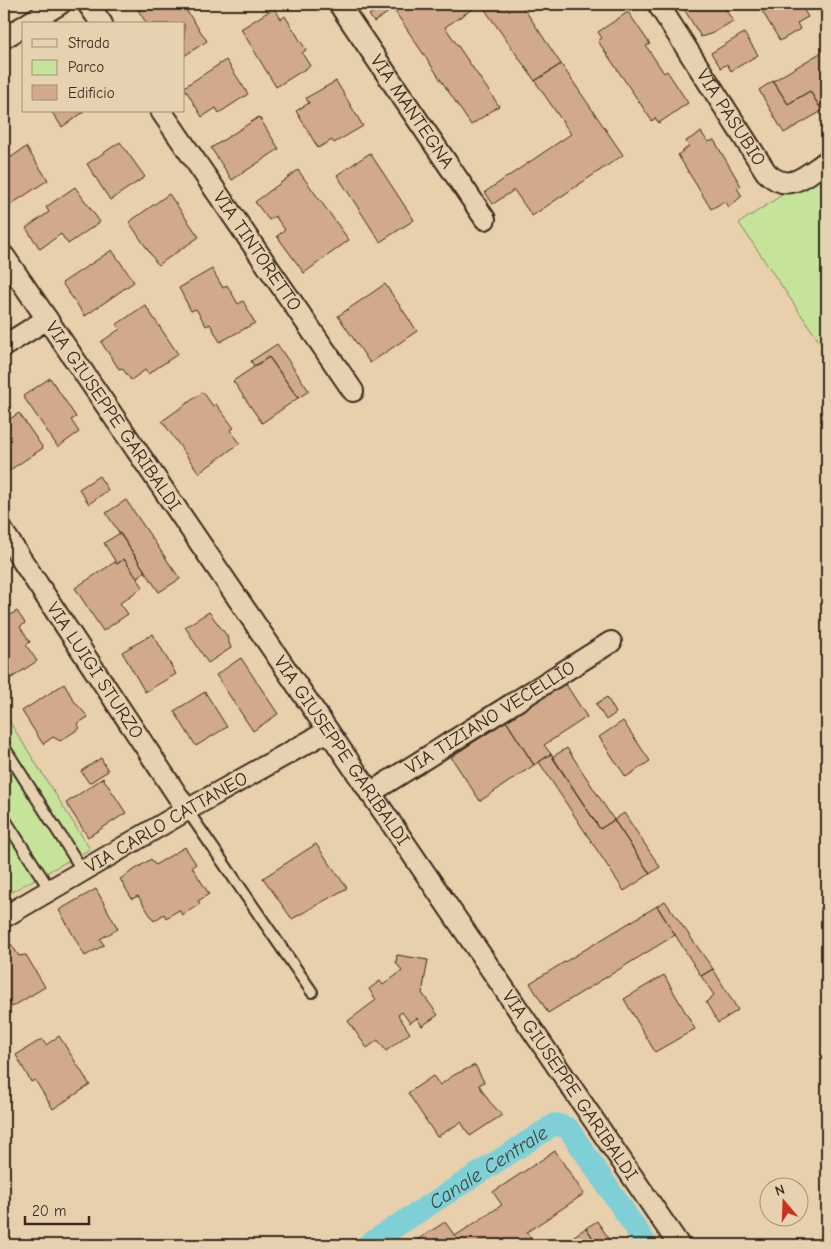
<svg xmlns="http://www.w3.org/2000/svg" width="831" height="1249" viewBox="0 0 831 1249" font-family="'Comic Neue',sans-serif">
  <rect width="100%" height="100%" fill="#e9d0ad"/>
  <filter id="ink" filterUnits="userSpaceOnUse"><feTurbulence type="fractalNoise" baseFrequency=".02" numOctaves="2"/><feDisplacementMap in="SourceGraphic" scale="10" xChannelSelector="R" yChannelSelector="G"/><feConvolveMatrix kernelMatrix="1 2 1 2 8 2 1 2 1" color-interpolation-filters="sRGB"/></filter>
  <g filter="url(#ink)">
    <path fill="#c6e39a" stroke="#80865c" d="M827,166V353L739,223Z
      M4,713L90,849L4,896Z"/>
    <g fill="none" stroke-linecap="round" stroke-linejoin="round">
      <path stroke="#7ed0d6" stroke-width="22" id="s1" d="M367,1245L555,1124L568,1128L647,1245"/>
    </g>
    <path fill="#d2aa8b" stroke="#3b2a1e" d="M149,4H182L207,41L184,56V24H147L138,10Z
      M386,4H390L393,9L374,22L369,15Z
      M390,4H480L445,27L499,106L471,125Z
      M481,4H521L561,64L535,81Z
      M681,4H722L733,21L713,33L701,37Z
      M758,4H800L808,17L797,23L800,29L780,41Z
      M274,8L281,19L285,16L306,50L302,53L310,66L276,87L241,29Z
      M628,12L650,44L646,46L664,73L667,71L688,103L659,123L655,118L652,121L598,41L602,38L598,32Z
      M744,33L758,55L731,71L727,64L721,68L711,53Z
      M827,49V101L819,106L810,91L788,104L773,81Z
      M226,60L248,94L219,113L216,108L202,117L184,87Z
      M561,64L623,155L532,216L514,190L493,204L485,192L571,134L535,81Z
      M336,81L363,126L334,143L332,140L318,148L296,111L309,103L306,98Z
      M773,81L788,104L810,91L822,111L784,133L759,90Z
      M51,111H85L62,127Z
      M259,117L279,149L232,180L211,148Z
      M701,132L708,142L714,140L741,186L737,188L742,196L729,207L725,201L711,209L678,155L689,146L686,141Z
      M120,142L145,177L110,200L87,164Z
      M26,147L48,180L7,207L4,203V162Z
      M370,153L414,220L380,242L337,175Z
      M298,170L349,240L304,273L277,236L285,230L275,216L269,220L255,202Z
      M75,187L100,222L68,244L61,234L40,249L26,228L49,212L46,207Z
      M169,194L199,237L158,265L129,222Z
      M112,250L134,282L85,316L62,283Z
      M212,269L223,288L227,285L238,304L243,301L255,323L220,342L210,324L206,326L196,309L191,311L179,288Z
      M385,284L417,331L370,363L338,316Z
      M145,305L178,354L148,374L145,370L131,380L122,368L119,369L101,342L120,329L116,325Z
      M277,344L309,391L298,398L269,357L254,366L251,361Z
      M269,357L298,398L262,423L233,381Z
      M50,378L76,417L71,420L79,432L58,447L23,396Z
      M203,392L213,406L216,404L234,428L230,430L240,443L199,473L162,421Z
      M19,413L43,448L4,474V423Z
      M99,476L108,490L89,504L79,489Z
      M126,500L180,579L159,592L106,513Z
      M120,533L145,571L137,578L124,559L117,564L104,543Z
      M124,559L143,587L120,603L128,614L103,631L75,588L115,562L117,564Z
      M4,608L9,616L17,611L25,623L20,627L30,642L26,645L37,661L4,683Z
      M209,612L227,636L231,648L208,663L185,627Z
      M153,634L176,674L145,692L122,652Z
      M241,658L278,714L253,731L216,675Z
      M565,683L587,717L544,745L551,754L534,765L506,721Z
      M64,684L74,701L88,717L77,724L80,728L60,741L53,737L43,744L22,711Z
      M205,692L227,727L196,746L174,711Z
      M607,697L616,713L606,720L596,704Z
      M506,721L534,765L480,801L451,757Z
      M623,721L650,761L626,777L599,737Z
      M567,748L614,820L600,829L552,757Z
      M551,754L600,829L614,820L650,874L624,891L539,762Z
      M101,758L108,771L89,783L81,771Z
      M103,778L126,813L88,837L66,803Z
      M624,813L660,867L650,874L614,820Z
      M316,844L347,888L292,919L263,878Z
      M185,847L196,864L192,867L209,894L198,901L200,904L182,915L179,910L166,918L164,914L154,921L138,896L132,899L120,879L151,859L155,865Z
      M96,889L118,929L100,939L104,945L85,956L59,910Z
      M665,901L713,969L701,976L657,906Z
      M657,906L675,935L548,1013L530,983Z
      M11,944L19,956L26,955L45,987L12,1007L6,996L4,997V948Z
      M397,955L428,960L422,993L438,1015L422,1026L417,1018L410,1023L402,1012L398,1015L410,1033L386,1051L378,1040L367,1048L348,1021L376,1000L369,989L380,981L383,985L402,971L396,962Z
      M713,969L738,1010L718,1023L706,1002L714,995L701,976Z
      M664,975L695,1029L655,1052L624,999Z
      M59,1036L90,1085L53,1109L35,1080L31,1082L16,1055L42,1039L46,1045Z
      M475,1065L484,1082L479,1085L489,1101L502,1115L470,1136L461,1122L437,1137L408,1093L433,1076L440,1085L454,1075Z
      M555,1151L584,1194L527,1232L535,1245H409L445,1222L455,1236L502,1205L493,1192Z
      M597,1221L613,1245H598L586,1228Z
      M586,1228L598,1245H567L565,1242Z"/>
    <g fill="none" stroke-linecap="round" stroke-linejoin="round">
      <defs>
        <path id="lane" d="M4,747L83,871
          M187,810L312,992
          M4,818L50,890"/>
        <g id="street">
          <path d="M88,4L102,24"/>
          <path id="s2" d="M339,4L485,219"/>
          <path id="s3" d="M658,4L766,172C788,195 806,175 827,161"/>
          <path d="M27,24L60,4"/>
          <path d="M4,38L24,26"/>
          <path id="s4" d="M161,111L353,391"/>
          <path id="s5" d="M4,256L679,1245"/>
          <path d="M4,346L47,319"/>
          <path id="s6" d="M4,533L187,810"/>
          <path id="s7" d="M370,793L611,642"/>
          <path id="s8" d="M4,917L187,810L328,731"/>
        </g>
      </defs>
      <use href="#lane" stroke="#3b2a1e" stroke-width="14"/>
      <use href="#street" stroke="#3b2a1e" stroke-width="24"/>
      <use href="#lane" stroke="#e6d2b0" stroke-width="10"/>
      <use href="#street" stroke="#e6d2b0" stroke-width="20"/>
    </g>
  </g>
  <g text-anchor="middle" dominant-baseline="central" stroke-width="4" stroke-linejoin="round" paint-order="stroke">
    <g font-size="19" fill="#3b2a1e" stroke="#e6d2b0">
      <text stroke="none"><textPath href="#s2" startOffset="130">VIA MANTEGNA</textPath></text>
      <text stroke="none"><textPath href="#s3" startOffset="135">VIA PASUBIO</textPath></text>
      <text stroke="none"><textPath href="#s4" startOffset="170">VIA TINTORETTO</textPath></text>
      <text stroke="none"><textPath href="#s5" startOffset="194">VIA GIUSEPPE GARIBALDI</textPath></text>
      <text stroke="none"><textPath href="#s6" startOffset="165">VIA LUIGI STURZO</textPath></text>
      <text stroke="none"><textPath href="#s7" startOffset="142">VIA TIZIANO VECELLIO</textPath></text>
      <text stroke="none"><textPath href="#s5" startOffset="599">VIA GIUSEPPE GARIBALDI</textPath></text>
      <text stroke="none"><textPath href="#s8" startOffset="188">VIA CARLO CATTANEO</textPath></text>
      <text stroke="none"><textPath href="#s5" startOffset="1004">VIA GIUSEPPE GARIBALDI</textPath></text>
    </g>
    <g font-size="20" font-style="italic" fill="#45433a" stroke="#e6d2b0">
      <text stroke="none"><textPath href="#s1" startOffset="144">Canale Centrale</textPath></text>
    </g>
  </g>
  <rect width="831" height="1249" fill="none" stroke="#e6d2b0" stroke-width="20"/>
  <rect x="10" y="10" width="811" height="1229" fill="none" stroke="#3b2a1e" stroke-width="2" filter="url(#ink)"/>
  <rect x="22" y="22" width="162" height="90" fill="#e6d2b0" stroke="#a28f76"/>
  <rect x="32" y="39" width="25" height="8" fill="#e6d2b0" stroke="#a28f76"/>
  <text x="68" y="48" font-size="15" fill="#3b2a1e">Strada</text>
  <rect x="32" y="60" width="25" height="15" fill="#c6e39a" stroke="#a28f76"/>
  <text x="68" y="72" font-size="15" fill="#3b2a1e">Parco</text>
  <rect x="32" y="85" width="25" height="15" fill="#d2aa8b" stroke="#a28f76"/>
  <text x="68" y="98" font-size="15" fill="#3b2a1e">Edificio</text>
  <g transform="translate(784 1202) rotate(341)"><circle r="24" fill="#e6d2b0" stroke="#a28f76"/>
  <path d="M0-4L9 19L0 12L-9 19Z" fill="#c8321e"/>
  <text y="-8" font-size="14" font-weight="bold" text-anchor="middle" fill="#3b2a1e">N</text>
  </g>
  <path d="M25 1216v8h64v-8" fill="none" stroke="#3b2a1e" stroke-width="2.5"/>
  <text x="32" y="1216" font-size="15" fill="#3b2a1e" stroke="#e6d2b0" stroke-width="4" paint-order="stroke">20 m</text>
</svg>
